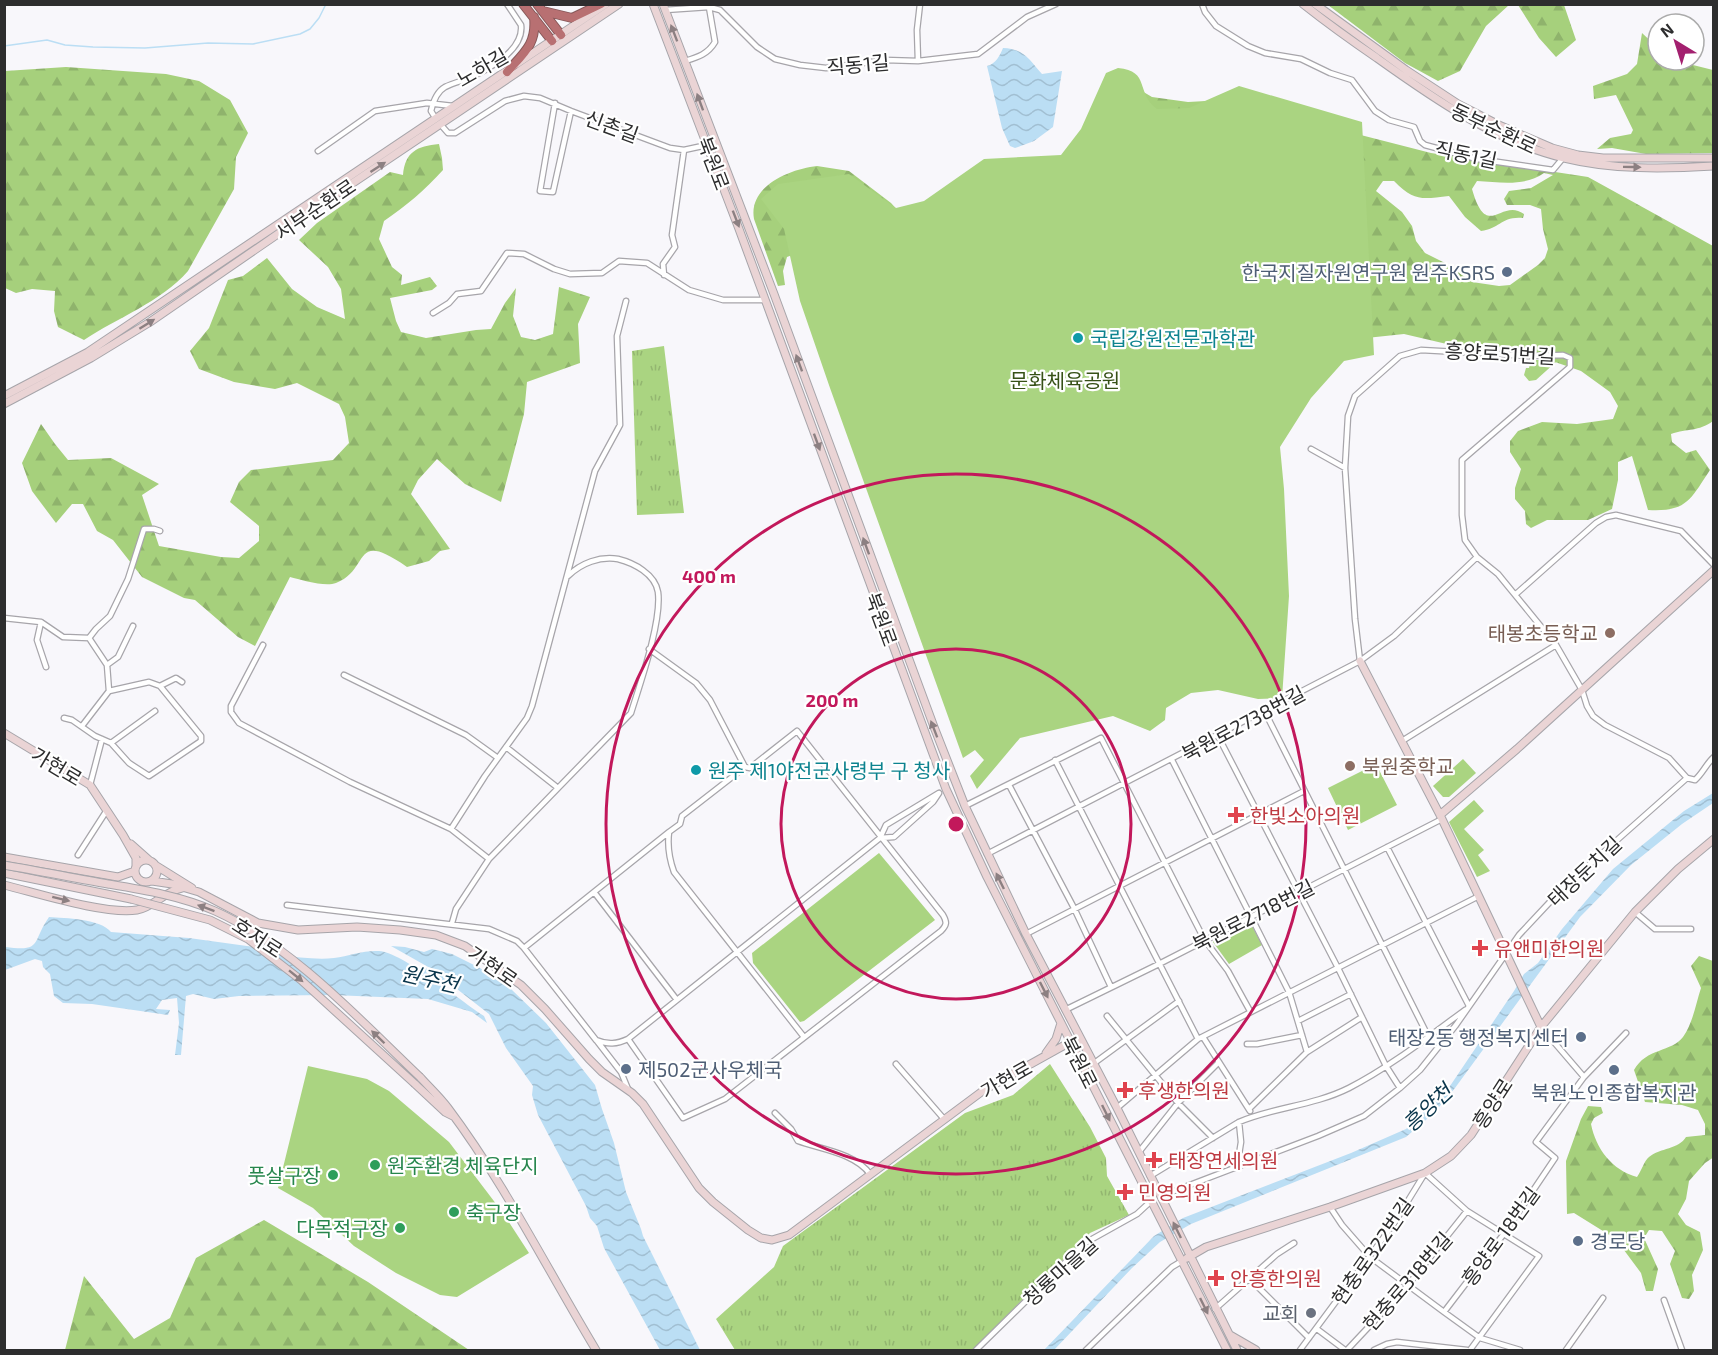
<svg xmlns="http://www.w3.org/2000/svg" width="1718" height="1355" viewBox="0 0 1718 1355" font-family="'Exo 2','Noto Sans KR',sans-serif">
  <defs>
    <pattern id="grass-tufts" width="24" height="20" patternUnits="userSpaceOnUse" patternTransform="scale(1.5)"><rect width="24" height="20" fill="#aad481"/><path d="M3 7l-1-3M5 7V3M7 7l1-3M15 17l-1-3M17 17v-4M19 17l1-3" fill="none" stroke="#93b670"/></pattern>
    <pattern id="forest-firs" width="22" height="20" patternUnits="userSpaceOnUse" patternTransform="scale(1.5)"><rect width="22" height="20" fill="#a6d07c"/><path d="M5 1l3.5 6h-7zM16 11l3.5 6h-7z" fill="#8fb36c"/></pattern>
    <pattern id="water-waves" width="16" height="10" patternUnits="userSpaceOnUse" patternTransform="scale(1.5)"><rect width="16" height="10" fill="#bbdef4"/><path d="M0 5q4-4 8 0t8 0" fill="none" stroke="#a1bfd2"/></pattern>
  </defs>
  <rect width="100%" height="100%" fill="#f8f7fb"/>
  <path fill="url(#grass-tufts)" d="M664,346L684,513L637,515L632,351Z
    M1050,1064L1090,1127L1106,1158L1107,1176L1129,1215L1090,1233L972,1350H735L716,1319L774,1267L783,1246L965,1113L1013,1095Z"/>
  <path fill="url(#forest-firs)" fill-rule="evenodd" d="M1328,5H1509L1486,26L1460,71L1438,81L1405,63Z
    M1518,5H1564L1576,40L1556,57L1539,38Z
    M1642,33L1658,48V60H1673L1713,70V153L1646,154L1612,148L1597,149L1610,138L1631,134L1633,130L1616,95L1594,99L1593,86L1627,74L1637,64Z
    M66,67L166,74L199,81L230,100L248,133L236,157L234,189L188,271C161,302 117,318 84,340L58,327L54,311L55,291L32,289L16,293L5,288V71Z
    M1130,84L1152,97L1188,102L1224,100L1431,153L1588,177L1713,246V421C1698,432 1688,428 1671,434L1672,442L1686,453L1696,450L1710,470C1690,500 1687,512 1648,510L1632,456L1618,462V480L1612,509L1588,520H1547L1531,528L1526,524L1525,511L1515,499V488L1521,469L1510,452V441L1518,431L1542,422L1577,424L1613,419L1618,406L1610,392L1581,371L1512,347L1451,345L1404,334L1357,339ZM1544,173L1553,175L1531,188L1509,191L1504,199L1507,205H1530L1541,209L1543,229L1548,249L1545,258L1538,265L1510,285L1499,286L1472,282L1445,263L1425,253L1416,241L1412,226L1402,212L1376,191L1383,181H1394C1415,202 1422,199 1449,196L1465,217L1481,231C1500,229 1501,216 1523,218L1524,214C1501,197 1487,242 1472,189L1477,181C1499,182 1525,187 1544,173Z
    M439,144L442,158L443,170C425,190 406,206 384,221L379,239L392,267L402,275L401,285L430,277L437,286L432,290L390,298L396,321L401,332L426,338L476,330L491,329L505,303L516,288L513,316L521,337L535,340L553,334L559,287L590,297L578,324L580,363L527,382L524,414L501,502L465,484L437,459L418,480L411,494L450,549L440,551L429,561L407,567C351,528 371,570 336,583C325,587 301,580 290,577L255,646L238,637L195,600L184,598L142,577L113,540L97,531L83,504H72L56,523L32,491L22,463L41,424L55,444L68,460L111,458L159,484L142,495L159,546L221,557L239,558L259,541V526L230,502L239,482L251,470L333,460L349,443L345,417L339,404L297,383L275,389L234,382L199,369L190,351L209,328L228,280L243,276L267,258L292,289L317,307L345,319L341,289L328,267L299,240L317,223L390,172L403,175C405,152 417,146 439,144Z
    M817,166L849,171L891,203L901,214L787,257L783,271L785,285L778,286L754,219C748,186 790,169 817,166Z
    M1699,956L1713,961L1714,1157L1705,1163L1689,1181L1686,1199L1678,1214L1686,1225L1700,1232L1703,1250L1692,1275L1694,1291L1689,1299L1682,1298L1670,1264L1675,1251L1662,1231L1649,1230L1644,1238L1658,1269L1653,1291H1646L1641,1273L1618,1242L1611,1236L1574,1213L1567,1214L1566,1161L1581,1119L1588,1106L1601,1107L1603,1113L1594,1118L1591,1124C1596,1149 1612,1170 1637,1177C1641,1172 1644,1161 1649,1157C1660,1148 1679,1149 1686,1137L1705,1135V1124L1698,1110L1682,1105L1645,1102L1634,1070C1646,1048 1672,1052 1683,1037C1693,1023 1696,1003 1701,988L1691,966Z
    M264,1220L368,1282L469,1350H65L84,1276L134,1339L170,1318L196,1258Z"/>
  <path fill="#aad481" d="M1118,68C1151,71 1135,93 1157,109L1189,108L1239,86L1362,122L1374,355L1344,361L1311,398L1280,447L1284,489L1289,596L1282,698L1258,699L1218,690L1191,693L1166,708L1165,720L1150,731L1113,716L1020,738L977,789L970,776L984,760L975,750L963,758L830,388L800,301L784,229L761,199L778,184L849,174L896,208L924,201L984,159L1061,155L1081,129L1106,73Z
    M1531,360H1552L1556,362L1536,380L1529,381L1524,375L1526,368H1529Z
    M1463,759L1476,773L1449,797H1443L1433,786Z
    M1376,764L1397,805L1348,830L1328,788Z
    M1474,800L1484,811L1464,829L1484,850L1478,855L1490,871L1477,877L1449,822Z
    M879,853L935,920L804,1021L800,1022L753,963L752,953Z
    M1250,922L1262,945L1229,964L1213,942L1214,940Z
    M308,1066L367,1079L389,1091L449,1142L503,1213L529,1253L457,1297L440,1295L396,1273L354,1246L313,1208L278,1188Z"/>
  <path fill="url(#water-waves)" d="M1003,48C1025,49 1029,60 1042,74L1062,71L1053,127L1034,141L1015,148L1010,146L1002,128L987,66C996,64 1000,55 1003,48Z
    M1713,793V803L1682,824L1631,865L1580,917L1455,1088L1434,1113L1406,1137L1191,1224L1160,1242L1132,1268L1054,1350H1044L1154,1236L1183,1218L1351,1153L1406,1129L1450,1086L1514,991L1524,974L1538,963L1562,929L1613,869L1684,811Z
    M49,917C65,918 101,919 111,932L189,938L276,950L279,955C297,957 317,960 334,958C349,956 364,950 379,951C402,952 462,1002 484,1016L487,1023L472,1012L428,999L333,995L239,996L214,999L193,994L186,996L181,1055H175L179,1023L177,998L162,1000L156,1009L170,1010L168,1015L92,1004L63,1003L54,996L50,974L43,967L42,961L35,959L5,970V947C43,952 31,943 49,917Z
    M391,946L405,947L424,952L432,949L452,954L480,968L511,989L546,1023L595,1085L602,1109L614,1143L626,1192L641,1229L643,1236L700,1350H660L604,1248L597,1226L590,1218L586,1206L538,1115L532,1095L533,1086L506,1048L489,1014L430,968Z"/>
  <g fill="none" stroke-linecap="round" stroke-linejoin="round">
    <path stroke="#bbdef4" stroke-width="1.5" d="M4,46L47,40L65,45L93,47L145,48L208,43L253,44L300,34L310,29L319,18L326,4"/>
    <path stroke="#bbdef4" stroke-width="10" d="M408,970L452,979"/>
    <defs>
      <path id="street" d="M1202,4L1205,12L1216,26L1248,46L1265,53L1301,59L1330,73L1352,80L1375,111L1389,120L1414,127L1420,141L1425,145L1477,159L1553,170L1563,158
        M665,10L709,7L720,10L757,47L775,59L800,65L826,68L885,60L918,61L978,54L1027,17L1056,4
        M685,61C698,57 708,54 715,42L709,7
        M918,61L917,30L920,4
        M555,103L540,191L553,192L571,111
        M436,119L431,111C433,102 436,92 445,87C455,82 467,80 476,75C495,65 524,48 521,25L507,4
        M441,125L448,133H455L505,101L524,96L540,98L571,111L670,148L684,150L707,145
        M318,151L375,111L427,103L453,106
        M664,275L663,264L675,247L672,235L684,150
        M433,313L449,303L457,294L481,291L507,253L524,254L554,269L570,274L602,273L619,261L647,263L689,290L723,300H764
        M1311,449L1345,468
        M1516,594L1596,523L1606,517L1616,515L1681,531L1714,565
        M4,618L41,622L63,637L89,638L107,665L109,691
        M41,622L37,640L46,667
        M89,638L96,629L110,616L128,579L144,529H154L160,531
        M263,645L231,706V712L239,723L350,782L451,829L489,859
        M649,649L696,683L710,700L745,767
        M1360,661L1355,619L1345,468L1348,416L1355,396L1400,356L1421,350L1529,356L1563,355L1570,358V367L1462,460V515L1465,540L1477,557L1498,574L1556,645L1582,690L1587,706L1593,716L1605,725L1669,758L1687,778
        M107,665L118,657L133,626
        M344,675L466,735L498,758
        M160,686L176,678L182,682
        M1265,712L1428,1036
        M64,718L72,720L95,736L111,743L129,763L149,776L201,741V736L160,686L149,682L109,691
        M82,726L109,691
        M1218,736L1338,968L1386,1066L1400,1088
        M1402,741L1556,645
        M111,743L155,711
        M506,747L558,788
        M1055,760L1198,1039
        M1172,760L1289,992L1307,1052
        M1687,778L1695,780C1703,773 1706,764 1714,757
        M90,785L102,739
        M1009,785L1074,908L1111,987
        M939,793L933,802L894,837L880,838L886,825Z
        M965,806L1101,738L1204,939L1228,971L1250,1011
        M451,829L485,776L527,718L532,706L595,471L620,425L617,336L626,301
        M1387,847L1469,1006
        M987,854L1360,661L1394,636L1477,557
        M78,855L107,810
        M594,892L677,1000
        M287,905L489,929L517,941L524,948L596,1040C608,1045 617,1044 628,1039L880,838
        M1635,912L1655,929H1691
        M452,923L456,909L489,859L631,713C640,684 662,621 658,592C655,574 634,563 618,559C600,556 581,563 568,576
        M1026,934L1304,791
        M524,948L669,832
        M1065,1010L1159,964L1442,819
        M1107,1016L1178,1103L1213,1138
        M1298,1021L1351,994
        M1203,1037L1250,1111
        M628,1039L683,1118L725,1099L941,931C947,925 947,922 943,915L797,731L750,768L745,767L682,816L680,824L669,832C667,847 669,858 674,872L804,1037
        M597,1041L621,1072L628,1089
        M1247,1044H1257L1302,1035
        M896,1064L944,1119
        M1093,1064L1179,1001
        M1584,1077L1626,1033
        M1117,1108L1198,1039L1479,896
        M1249,1109L1307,1052L1362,1017
        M775,1113L791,1129L798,1141C820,1149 855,1153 870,1174
        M1139,1152L1178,1103L1219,1062
        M1237,1167L1241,1142L1239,1122
        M1150,1176L1239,1122C1274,1107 1313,1106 1349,1088C1390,1067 1428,1037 1465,1010
        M1161,1196L1318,1136L1364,1116L1400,1088L1420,1070L1456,1025L1519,935L1563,888L1687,778
        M1330,1207L1342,1225L1370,1257L1444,1312L1480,1338L1520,1350
        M1250,1279L1309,1338
        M1664,1300L1682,1350
        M1215,1309L1277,1254L1294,1243
        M1444,1312L1503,1235L1555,1158L1536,1142L1584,1077L1541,1027
        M1317,1329L1345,1350
        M976,1350L1085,1243L1137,1214L1150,1202
        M1086,1350L1172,1267L1182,1261
        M1300,1350L1395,1222L1425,1173L1467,1211L1539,1256L1470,1350
        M1347,1350L1408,1285L1467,1211
        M1374,1350L1387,1344L1397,1342L1467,1350
        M1566,1350L1603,1298"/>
      <path id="secondary" d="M653,4L739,229L946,789L987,877L1227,1350
        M663,4L774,294L934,727L965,806L1026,934L1117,1108L1237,1350
        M1303,4C1327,23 1352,41 1377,58C1433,98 1496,142 1564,158C1613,170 1664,169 1714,166
        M1315,4L1406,70L1458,104L1501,126L1552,148L1578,155L1603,158H1714
        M4,396L88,352L606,4
        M4,404L91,358L150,322L317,207L619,4
        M1360,661L1440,815L1541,1027
        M4,733L90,785L123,835L136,858V867
        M1440,815L1517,749L1714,570
        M131,844L149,860
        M4,857L118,877L135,871
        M135 871a11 11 0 1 1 22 0a11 11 0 1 1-22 0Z
        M155,865L192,888
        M4,873L131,899
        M152,881L172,884L199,892L258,923L298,930L357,927L400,930L436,935L465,946L521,985L545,1009L589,1059L602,1072L632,1093L643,1104L699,1188L713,1202L748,1230L761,1238L772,1240L789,1235L984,1090L1072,1041
        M4,885C37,893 105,915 137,910C154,907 165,891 182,888
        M1046,1053L1056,1039L1061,1023
        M420,1077C429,1087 440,1097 448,1108C505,1184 547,1269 596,1350
        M415,1084L445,1112L453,1116
        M1187,1258L1206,1247L1330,1207L1425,1173L1451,1156L1471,1135L1541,1027L1635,912L1678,869L1714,839
        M1230,1335L1256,1350"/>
      <path id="highway" d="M523,4L552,41
        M537,4L561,35
        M543,11L572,18L601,4
        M507,72C524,53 537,44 534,17"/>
    </defs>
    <use href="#street" stroke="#a7a5aa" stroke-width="7"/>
    <use href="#secondary" stroke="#a7a5aa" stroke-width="9"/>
    <use href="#highway" stroke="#87595a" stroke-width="10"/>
    <use href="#street" stroke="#fff" stroke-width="4.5"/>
    <use href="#secondary" stroke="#ead4d5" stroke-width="7"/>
    <use href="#highway" stroke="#b87072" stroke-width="8"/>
    <defs>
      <path id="secondary-bridge" d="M4,865C39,871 74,878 108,884C144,890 181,896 215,911C291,945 360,1020 420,1077
        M131,899L210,920L248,939L301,980L415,1084"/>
    </defs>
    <use href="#secondary-bridge" stroke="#a7a5aa" stroke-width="9" stroke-linecap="butt"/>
    <use href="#secondary-bridge" stroke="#ead4d5" stroke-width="7"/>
  </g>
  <defs><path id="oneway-solid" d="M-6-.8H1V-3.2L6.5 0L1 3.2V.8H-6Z" transform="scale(1.5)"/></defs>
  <g fill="#8c8082">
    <use href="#oneway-solid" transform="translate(674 33) rotate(-111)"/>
    <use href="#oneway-solid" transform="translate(700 102) rotate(-110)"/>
    <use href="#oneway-solid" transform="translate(378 167) rotate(-33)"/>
    <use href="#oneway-solid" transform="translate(1632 167) rotate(1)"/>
    <use href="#oneway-solid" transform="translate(736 219) rotate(69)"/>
    <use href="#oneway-solid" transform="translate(147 324) rotate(-32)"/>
    <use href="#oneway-solid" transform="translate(799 363) rotate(-110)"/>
    <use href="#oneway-solid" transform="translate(817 442) rotate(70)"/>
    <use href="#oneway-solid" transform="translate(866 546) rotate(-110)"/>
    <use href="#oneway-solid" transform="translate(934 729) rotate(-111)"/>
    <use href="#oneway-solid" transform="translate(1000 881) rotate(-116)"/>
    <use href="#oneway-solid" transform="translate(61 899) rotate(14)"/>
    <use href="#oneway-solid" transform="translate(206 908) rotate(-160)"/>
    <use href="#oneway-solid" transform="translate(296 976) rotate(39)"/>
    <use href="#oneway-solid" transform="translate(1044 990) rotate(63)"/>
    <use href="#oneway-solid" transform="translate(378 1037) rotate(-136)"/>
    <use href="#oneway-solid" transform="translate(1106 1113) rotate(64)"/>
    <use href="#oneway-solid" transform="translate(1177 1230) rotate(-116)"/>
    <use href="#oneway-solid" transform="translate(1204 1306) rotate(64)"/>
  </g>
  <g fill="none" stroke="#c2185b" stroke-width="3">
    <circle cx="956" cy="824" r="175"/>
    <circle cx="956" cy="824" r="350"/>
  </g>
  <g fill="#5c6f8a" stroke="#fff" stroke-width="2">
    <circle cx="1507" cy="272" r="6"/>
    <circle cx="1581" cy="1037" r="6"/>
    <circle cx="626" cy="1069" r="6"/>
    <circle cx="1614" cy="1070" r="6"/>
    <circle cx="1578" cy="1241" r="6"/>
  </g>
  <g fill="#0f9aa8" stroke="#fff" stroke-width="2">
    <circle cx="1078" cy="338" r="6"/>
    <circle cx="696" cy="770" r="6"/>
  </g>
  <g fill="#8d6e63" stroke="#fff" stroke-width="2">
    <circle cx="1610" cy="633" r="6"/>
    <circle cx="1350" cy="766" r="6"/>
  </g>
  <g fill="#e0444e" stroke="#fff" stroke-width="2">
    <path d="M1233 806h6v6h6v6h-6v6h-6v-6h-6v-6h6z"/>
    <path d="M1477 939h6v6h6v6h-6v6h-6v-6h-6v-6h6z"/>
    <path d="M1122 1081h6v6h6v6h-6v6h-6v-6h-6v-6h6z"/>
    <path d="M1151 1151h6v6h6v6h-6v6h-6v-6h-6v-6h6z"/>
    <path d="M1122 1183h6v6h6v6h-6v6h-6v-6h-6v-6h6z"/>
    <path d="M1213 1269h6v6h6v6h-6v6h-6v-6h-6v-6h6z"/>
  </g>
  <g fill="#2e9e5b" stroke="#fff" stroke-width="2">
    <circle cx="375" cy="1165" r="6"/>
    <circle cx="333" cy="1175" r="6"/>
    <circle cx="454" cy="1212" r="6"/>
    <circle cx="400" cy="1228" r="6"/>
  </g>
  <circle fill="#6b7280" stroke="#fff" stroke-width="2" cx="1311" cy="1313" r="6"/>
  <g text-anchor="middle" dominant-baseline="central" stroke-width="4.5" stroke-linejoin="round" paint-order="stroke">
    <g font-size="20" fill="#2d2d2e" stroke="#fff">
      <text transform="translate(858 64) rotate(-5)">직동1길</text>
      <text transform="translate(482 67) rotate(-30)">노하길</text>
      <text transform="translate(612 126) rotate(20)">신촌길</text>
      <text transform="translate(1494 128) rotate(25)">동부순환로</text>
      <text transform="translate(1466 154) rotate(12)">직동1길</text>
      <text transform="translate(714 163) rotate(69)">북원로</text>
      <text transform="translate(315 209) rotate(-34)">서부순환로</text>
      <text transform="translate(1500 353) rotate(3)">흥양로51번길</text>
      <text transform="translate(882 619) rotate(70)">북원로</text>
      <text transform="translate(1243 723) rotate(-28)">북원로2738번길</text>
      <text transform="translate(57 766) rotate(31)">가현로</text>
      <text transform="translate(1584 871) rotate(-43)">태장둔치길</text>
      <text transform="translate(1253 915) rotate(-27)">북원로2718번길</text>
      <text transform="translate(258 937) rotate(33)">호저로</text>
      <text transform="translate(493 966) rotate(35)">가현로</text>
      <text transform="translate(1080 1062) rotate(63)">북원로</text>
      <text transform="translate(1006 1079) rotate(-30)">가현로</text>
      <text transform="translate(1492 1103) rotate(-57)">흥양로</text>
      <text transform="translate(1500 1236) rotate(-54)">흥양로 18번길</text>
      <text transform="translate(1372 1251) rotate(-55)">현충로322번길</text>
      <text transform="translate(1060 1271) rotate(-42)">청룡마을길</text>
      <text transform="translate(1407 1281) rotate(-49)">현충로318번길</text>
    </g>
    <g font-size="20" fill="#4e5e75" stroke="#fff" text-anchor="end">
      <text x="1495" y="272">한국지질자원연구원 원주KSRS</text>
      <text x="1569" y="1037">태장2동 행정복지센터</text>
      <text x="638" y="1069" text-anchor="start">제502군사우체국</text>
      <text x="1614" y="1092" text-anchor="middle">북원노인종합복지관</text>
      <text x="1590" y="1241" text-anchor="start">경로당</text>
    </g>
    <g font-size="20" fill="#0d838f" stroke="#fff" text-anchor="start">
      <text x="1090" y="338">국립강원전문과학관</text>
      <text x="708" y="770">원주 제1야전군사령부 구 청사</text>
    </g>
    <g font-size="20" fill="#375117" stroke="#fff">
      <text x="1065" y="380">문화체육공원</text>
    </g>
    <g font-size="20" fill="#785e54" stroke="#fff" text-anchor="end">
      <text x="1598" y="633">태봉초등학교</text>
      <text x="1362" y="766" text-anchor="start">북원중학교</text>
    </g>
    <g font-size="20" fill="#be3a42" stroke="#fff" text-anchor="start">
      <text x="1250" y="815">한빛소아의원</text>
      <text x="1494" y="948">유앤미한의원</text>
      <text x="1138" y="1090">후생한의원</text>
      <text x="1168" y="1160">태장연세의원</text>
      <text x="1138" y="1192">민영의원</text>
      <text x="1230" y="1278">안흥한의원</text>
    </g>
    <g font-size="20" fill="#27864d" stroke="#fff" text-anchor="start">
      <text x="387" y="1165">원주환경 체육단지</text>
      <text x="321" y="1175" text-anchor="end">풋살구장</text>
      <text x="466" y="1212">축구장</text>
      <text x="388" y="1228" text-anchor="end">다목적구장</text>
    </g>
    <g font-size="20" fill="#5b616d" stroke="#fff" text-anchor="end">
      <text x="1299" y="1313">교회</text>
    </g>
    <g font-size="21" font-style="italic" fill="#09354b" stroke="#fff">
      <text transform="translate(430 978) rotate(13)">원주천</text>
      <text transform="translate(1427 1107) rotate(-43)">흥양천</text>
    </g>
  </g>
  <circle cx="956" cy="824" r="9" fill="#c2185b" stroke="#fff" stroke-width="3"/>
  <g font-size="18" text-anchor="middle" font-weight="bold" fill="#c2185b" stroke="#fff" stroke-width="4.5" stroke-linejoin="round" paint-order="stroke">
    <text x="709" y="583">400 m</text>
    <text x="832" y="707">200 m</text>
  </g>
  <rect width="1718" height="1355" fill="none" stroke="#2d2d2e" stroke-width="12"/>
  <g transform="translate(1676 42) rotate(322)"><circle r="28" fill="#ffffff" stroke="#ababab" stroke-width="1.5"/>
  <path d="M0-4.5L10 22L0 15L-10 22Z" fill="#a3206f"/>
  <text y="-9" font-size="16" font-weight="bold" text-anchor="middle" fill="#2d2d2e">N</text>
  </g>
</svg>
